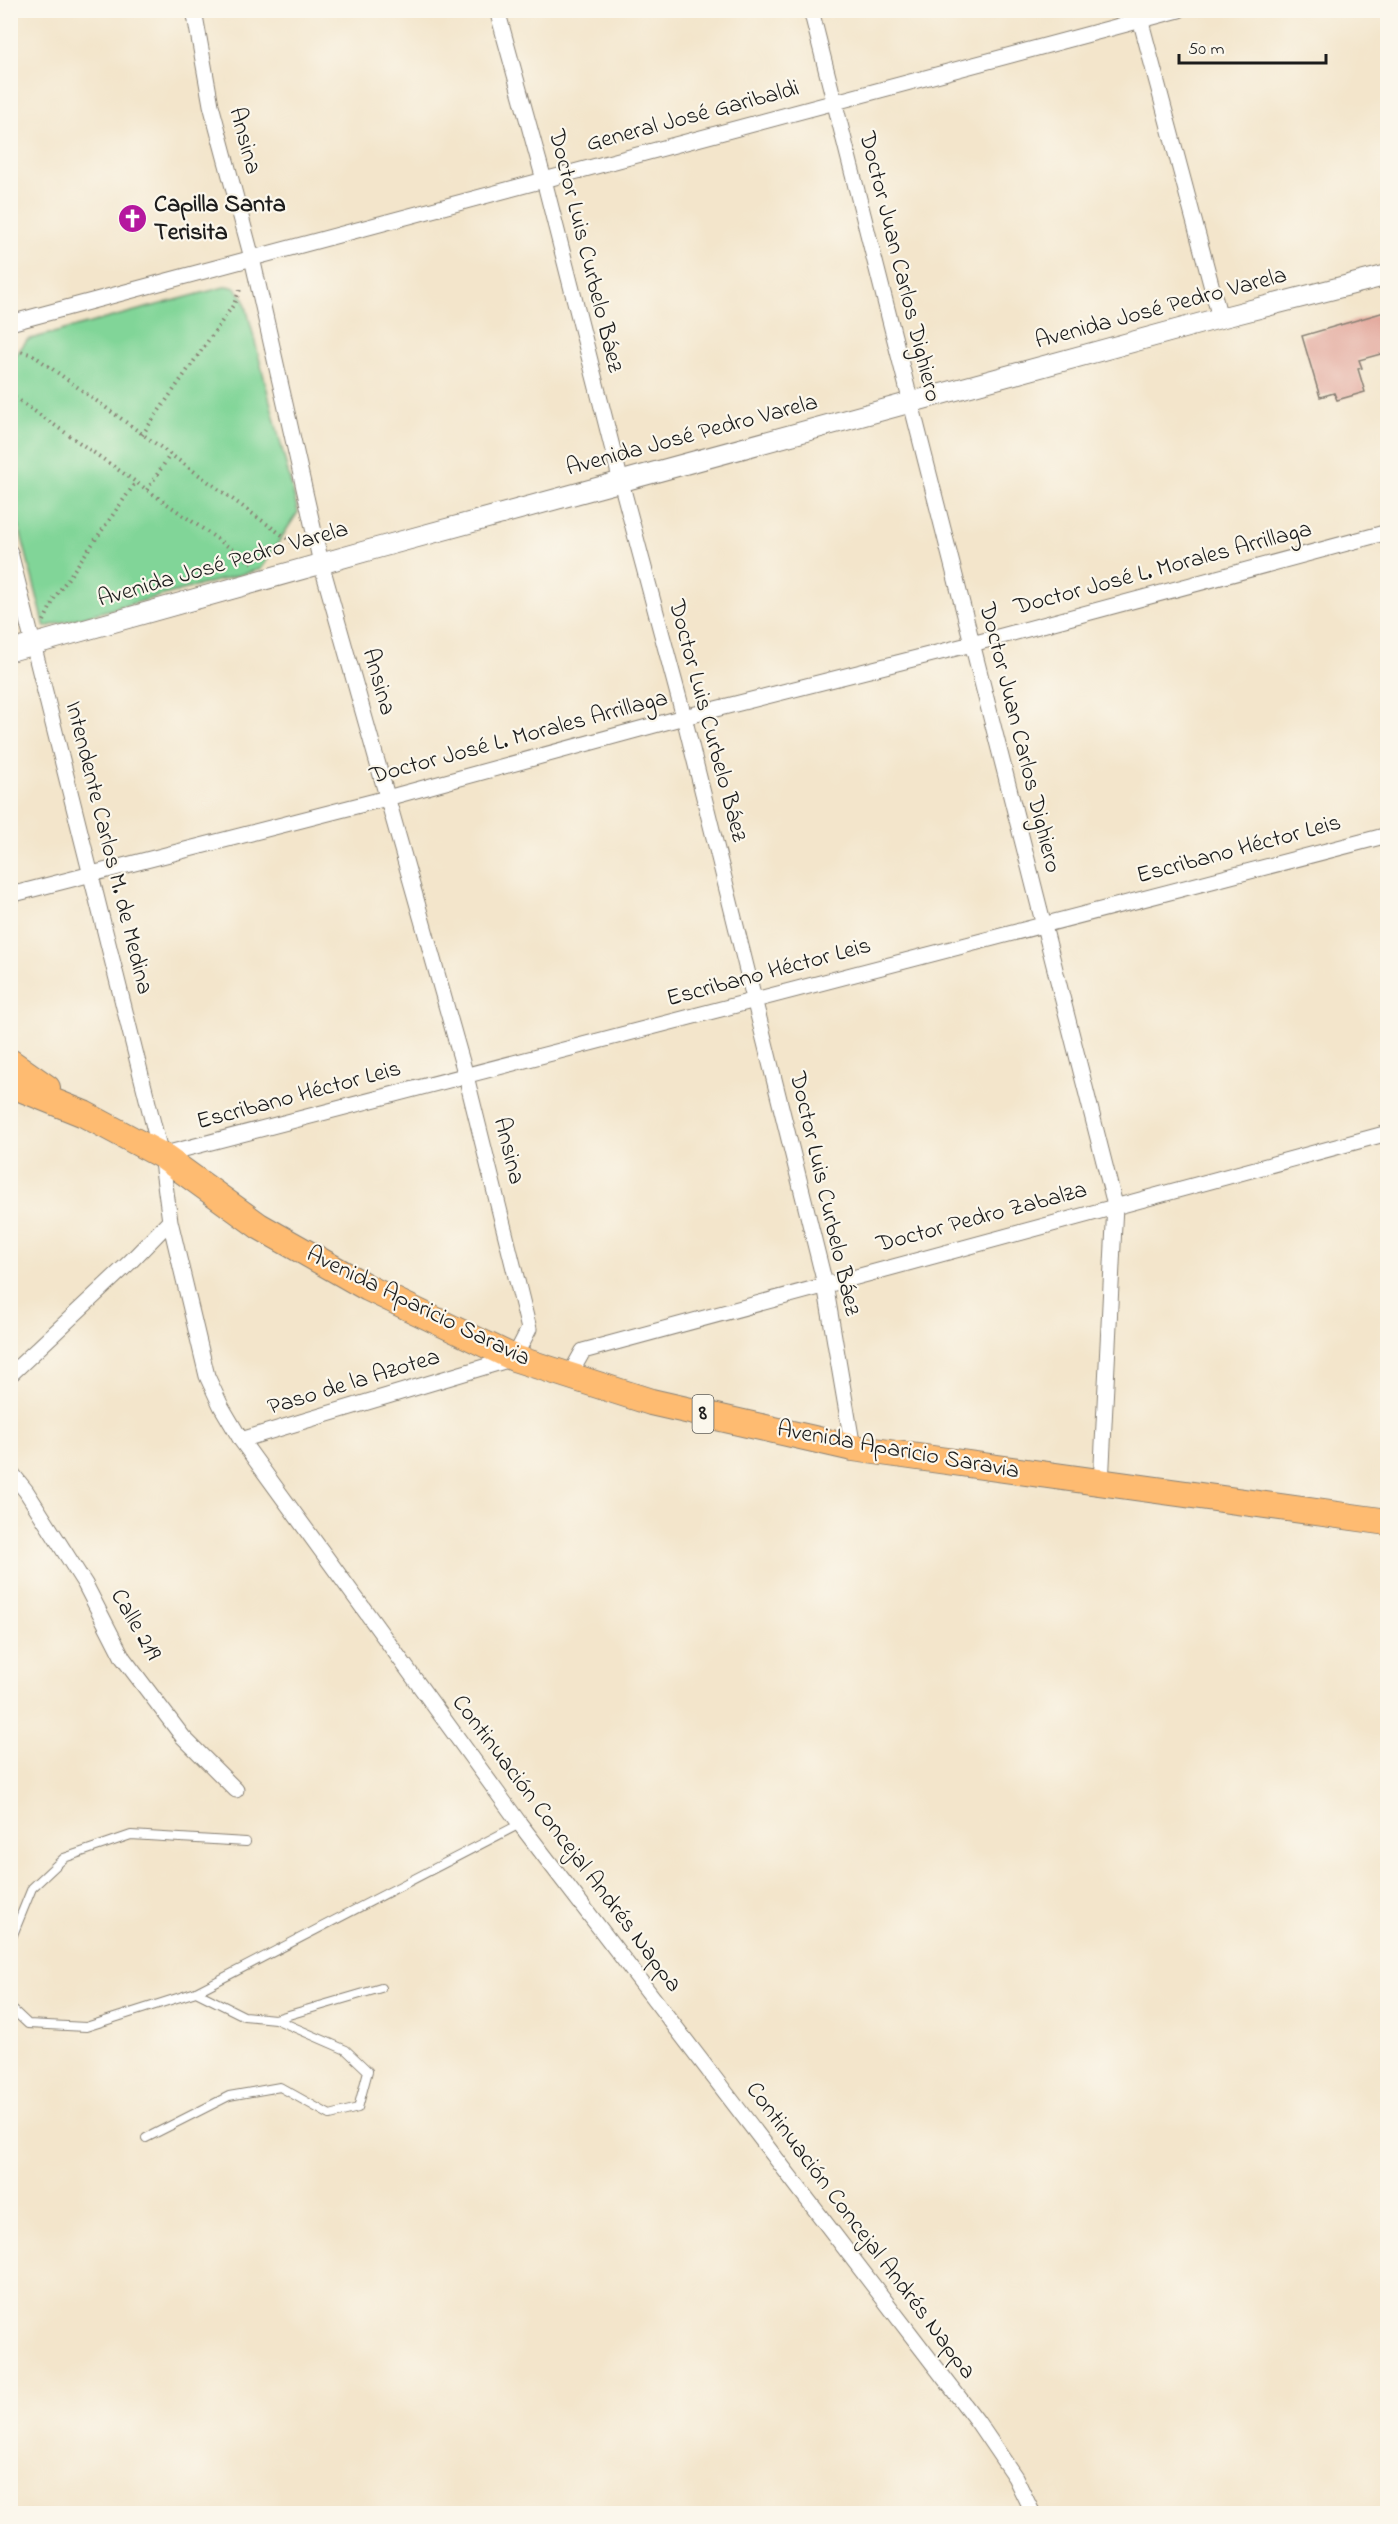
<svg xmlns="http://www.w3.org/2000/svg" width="1398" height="2524" viewBox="0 0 1398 2524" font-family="'Indie Flower',sans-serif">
  <rect width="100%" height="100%" fill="#fbf7ec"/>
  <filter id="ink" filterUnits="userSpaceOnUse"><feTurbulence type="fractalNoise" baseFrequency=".0167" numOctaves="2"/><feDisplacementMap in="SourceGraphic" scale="12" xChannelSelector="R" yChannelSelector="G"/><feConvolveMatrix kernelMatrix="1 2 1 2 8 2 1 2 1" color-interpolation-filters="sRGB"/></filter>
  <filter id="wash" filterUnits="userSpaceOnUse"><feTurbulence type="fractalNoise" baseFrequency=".008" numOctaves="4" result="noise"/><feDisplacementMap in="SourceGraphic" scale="24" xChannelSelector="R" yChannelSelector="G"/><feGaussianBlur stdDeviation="1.35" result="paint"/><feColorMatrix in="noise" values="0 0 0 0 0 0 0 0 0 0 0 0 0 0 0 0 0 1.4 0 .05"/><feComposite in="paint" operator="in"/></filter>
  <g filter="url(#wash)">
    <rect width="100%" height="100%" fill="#f3e5cb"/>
    <path fill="#81d598" stroke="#4e785a" stroke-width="1.5" d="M228,286L235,288L244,298L298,512L261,569L45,627L11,495V362L27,340Z"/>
    <g id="blocks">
      <path fill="#e2a59a" d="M1388,311V352L1359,360L1362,368L1358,369L1365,392L1337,400L1334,393L1320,397L1302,336Z"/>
    </g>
  </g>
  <g filter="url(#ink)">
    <use href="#blocks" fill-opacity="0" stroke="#888074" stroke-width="1.5"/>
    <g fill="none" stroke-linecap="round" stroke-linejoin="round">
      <defs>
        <path id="service" d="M10,1942L32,1888L64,1858L131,1835L246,1842
          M196,1992L244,2016L275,2019L381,1988
          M10,2007L28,2024L86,2027L196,1992L520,1824
          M146,2138L229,2096L280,2087L330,2115L358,2108L368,2071L346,2050L275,2019"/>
        <path id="minor" d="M194,10L211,105L252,258L321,563L466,1076L529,1329L514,1358L241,1440
          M497,10L544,180L621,482L684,717L825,1284L853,1448
          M811,10L1115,1205L1101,1484
          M1138,11L1220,318
          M10,323L1179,10
          M10,552L161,1155L170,1221L207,1376L221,1406L241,1440L520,1824L977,2421L1015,2477L1033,2514
          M10,895L387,798L684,717L972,644L1388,532
          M161,1155L1388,835
          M10,1375L130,1262L170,1221
          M569,1376L583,1351L1388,1133
          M10,1471L26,1491L85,1584L123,1658L183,1737L236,1790"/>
        <path id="tertiary" d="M10,651L377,548L1220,318L1388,275"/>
        <path id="trunk" d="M10,1062L47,1088
          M10,1084L84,1114L161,1155L259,1226L368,1288L514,1358L651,1402L853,1448L1388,1522"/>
      </defs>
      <use href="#service" stroke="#888074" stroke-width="10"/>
      <use href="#minor" stroke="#888074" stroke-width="17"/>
      <use href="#tertiary" stroke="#888074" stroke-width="22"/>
      <use href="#trunk" stroke="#888074" stroke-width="28"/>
      <path stroke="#888074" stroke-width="4" stroke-dasharray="1.5 4.5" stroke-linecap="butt" d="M10,348L33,355L300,548
        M10,394L253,564
        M142,435L234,304L241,287
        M147,490L170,455
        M44,621L55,597L136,482"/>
      <use href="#service" stroke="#fff" stroke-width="8"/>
      <use href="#minor" stroke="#fff" stroke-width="15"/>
      <use href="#tertiary" stroke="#fff" stroke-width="20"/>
      <use href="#trunk" stroke="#febb71" stroke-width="26"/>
    </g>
  </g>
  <defs>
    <symbol id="church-disc" viewBox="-11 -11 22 22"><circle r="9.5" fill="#b5179e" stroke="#fbf7ec"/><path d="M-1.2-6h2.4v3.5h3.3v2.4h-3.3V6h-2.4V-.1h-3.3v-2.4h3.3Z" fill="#fff"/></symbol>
  </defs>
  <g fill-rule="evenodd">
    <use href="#church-disc" x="116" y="202" width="33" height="33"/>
  </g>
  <g text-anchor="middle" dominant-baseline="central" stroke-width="4.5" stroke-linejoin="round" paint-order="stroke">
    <rect fill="#fbf7ec" stroke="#5f5e5a" stroke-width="1.5" x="692.5" y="1395" width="21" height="38" rx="4.5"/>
    <g font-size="22" font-weight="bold" fill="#1c1c1c">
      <text x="703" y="1414">8</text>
    </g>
    <g font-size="24" fill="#1c1c1c" stroke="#fbf7ec">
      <text transform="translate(693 117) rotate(-15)">General José Garibaldi</text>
      <text transform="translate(244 141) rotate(75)">Ansina</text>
      <text transform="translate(585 251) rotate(76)">Doctor Luis Curbelo Báez</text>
      <text transform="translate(899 267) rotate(76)">Doctor Juan Carlos Dighiero</text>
      <text transform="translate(1161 309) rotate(-15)">Avenida José Pedro Varela</text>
      <text transform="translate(692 436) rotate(-15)">Avenida José Pedro Varela</text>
      <text transform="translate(223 565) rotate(-16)">Avenida José Pedro Varela</text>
      <text transform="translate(1163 569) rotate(-15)">Doctor José L. Morales Arrillaga</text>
      <text transform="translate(378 682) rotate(74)">Ansina</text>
      <text transform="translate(707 721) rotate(75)">Doctor Luis Curbelo Báez</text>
      <text transform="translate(519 738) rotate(-15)">Doctor José L. Morales Arrillaga</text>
      <text transform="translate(1019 738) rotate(76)">Doctor Juan Carlos Dighiero</text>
      <text transform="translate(108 848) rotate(76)">Intendente Carlos M. de Medina</text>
      <text transform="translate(1239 850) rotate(-15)">Escribano Héctor Leis</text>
      <text transform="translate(769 973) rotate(-15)">Escribano Héctor Leis</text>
      <text transform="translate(299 1096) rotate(-15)">Escribano Héctor Leis</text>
      <text transform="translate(508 1151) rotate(76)">Ansina</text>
      <text transform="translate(824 1194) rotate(77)">Doctor Luis Curbelo Báez</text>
      <text transform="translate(982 1218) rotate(-15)">Doctor Pedro Zabalza</text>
      <text transform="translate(418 1307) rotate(26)">Avenida Aparicio Saravia</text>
      <text transform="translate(354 1383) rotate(-17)">Paso de la Azotea</text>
      <text transform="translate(898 1451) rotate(10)">Avenida Aparicio Saravia</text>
      <text transform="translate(135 1625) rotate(60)">Calle 219</text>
      <text transform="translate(566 1844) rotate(53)">Continuación Concejal Andrés Nappa</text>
      <text transform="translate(860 2231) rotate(53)">Continuación Concejal Andrés Nappa</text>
    </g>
    <g font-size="24" font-weight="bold" fill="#1c1c1c" stroke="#fbf7ec" text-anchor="start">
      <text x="154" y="205">Capilla Santa<tspan x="154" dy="28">Terisita</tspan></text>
    </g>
  </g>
  <rect width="1398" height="2524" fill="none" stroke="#fbf7ec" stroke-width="36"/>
  <path d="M1179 54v9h147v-9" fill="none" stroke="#1c1c1c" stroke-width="3"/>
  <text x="1188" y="54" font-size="18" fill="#1c1c1c" stroke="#fbf7ec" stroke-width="4.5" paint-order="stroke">50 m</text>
</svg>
